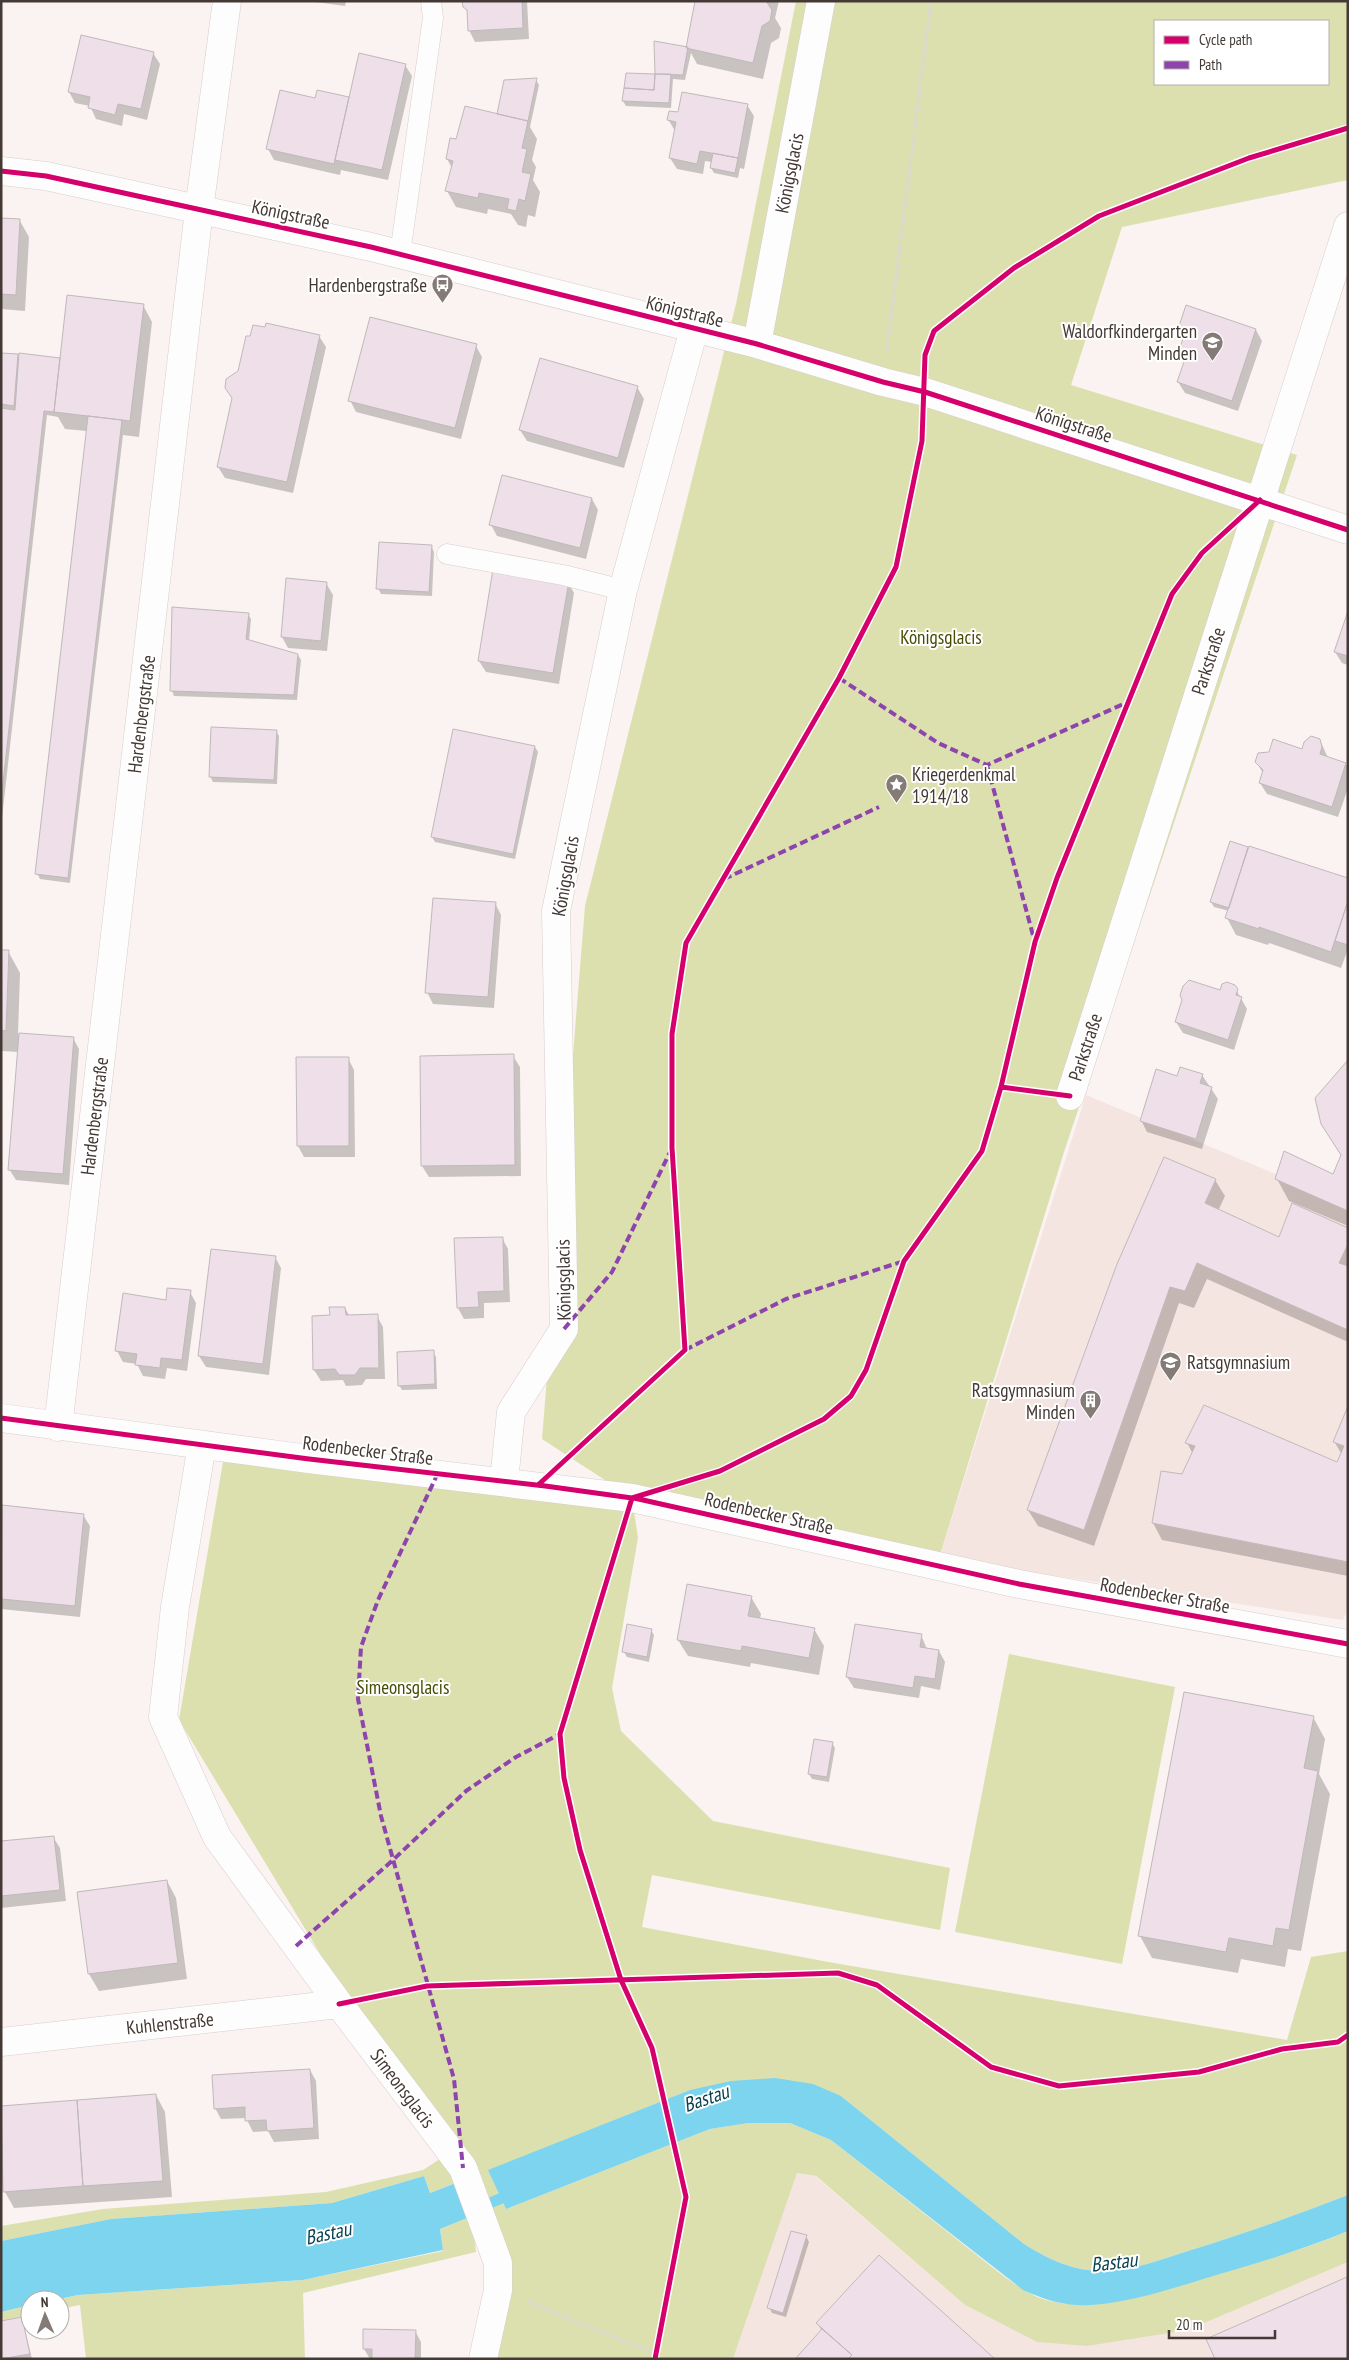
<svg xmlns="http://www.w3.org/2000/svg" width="1349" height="2360" viewBox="0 0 1349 2360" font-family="'PT Sans Narrow',sans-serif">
  <rect width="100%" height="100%" fill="#faf3f1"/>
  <path fill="#f5e5e0" d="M1086,1095L1348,1204V1610L1343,1620L939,1558Z
    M797,2173L815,2176L965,2305L1037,2342L1188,2330L1348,2262V2359H733Z"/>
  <path fill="#dce0af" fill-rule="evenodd" d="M796,1H1348V180L1122,227L1071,385L1297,455L1064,1152L939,1558L632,1498L638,1538L612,1688L621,1731L713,1821L950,1868L940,1930L652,1875L642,1927L834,1963L1287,2040L1311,1957L1348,1951V2195C1296,2215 1244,2234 1191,2250C1163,2259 1132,2271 1102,2271C1073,2271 1048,2259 1024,2244L841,2096L690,2090L489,2170L506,2209L710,2129L749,2123H790L831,2140L997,2271C1012,2282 1028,2295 1046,2300C1098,2315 1156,2290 1206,2276C1254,2263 1302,2251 1348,2231V2262L1188,2330L1087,2346L1037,2342L965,2305L816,2176L797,2173L733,2359H478L511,2271L457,2182L430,2193L424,2176L332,2203L111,2219L1,2241V2226L103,2209L326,2192L423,2170L443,2157L179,1720L223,1462L631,1497L542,1439L585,906L736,304ZM1155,21H1328V84H1155Z
    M1009,1654L1175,1687L1122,1964L955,1932Z
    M472,2216L476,2252L303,2293L305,2359H86L80,2305L60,2309V2300H54L78,2295L303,2280L443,2251L440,2229Z
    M30,2305V2315L1,2321V2312Z"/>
  <path fill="#7dd4ef" d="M775,2078L813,2084L841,2096L1024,2244C1048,2259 1073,2271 1102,2271C1132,2271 1163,2259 1191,2250C1244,2234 1296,2215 1348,2195V2231C1300,2251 1250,2265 1200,2280C1164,2291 1114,2307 1077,2305C1057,2304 1041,2298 1023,2290L831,2140L790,2123H749L710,2129L506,2209L488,2170L690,2090L731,2081Z
    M424,2176L430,2193L458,2182L472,2216L440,2229L443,2250L303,2280L78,2295L54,2300H30V2305L1,2312V2241L111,2219L332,2203Z"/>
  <path fill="#0003" d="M308,1H346L345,6Z
    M463,1H527L529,39L475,42L469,30L468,14Z
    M697,1H779L775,18L781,28L779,38L771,43L763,79L697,64L691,53L685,80L673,79L671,108L626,106L623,101L687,48Z
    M153,53L160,64L147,120L124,114L122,126L96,119L90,106L75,103L69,92Z
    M405,65L412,76L388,180L341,170L340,175L274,160L268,149L316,99L318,92L350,99Z
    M536,80L539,85L530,127L537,139L532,160L536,167L533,180L540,192L535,217L528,215L526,227L518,225L511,214L488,209L487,214L456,207L447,191L452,168L447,159L457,141L497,115Z
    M747,105L754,116L744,169L740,168L738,178L714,173L711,168L712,162L705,161L703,174L677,169L670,158L675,131L668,119L679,113Z
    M1,219L20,221L29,237L25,311L1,309Z
    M143,305L152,322L139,437L123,435L70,883L40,879L37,873L87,431L65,429L58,417L47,415L1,827V354L17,355L20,360L59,359L61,362Z
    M1180,326L1256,330L1262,341L1238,411L1185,393L1178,382L1185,360L1180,351L1185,335Z
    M319,336L326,347L293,493L225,478L218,467L233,400L226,388L239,372Z
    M476,346L482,357L461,439L356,412L350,400Z
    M637,387L644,399L624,468L527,441L520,430Z
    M592,499L598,510L586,559L497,536L491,525Z
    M431,546L434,552L432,596L381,594L378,588Z
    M568,582L574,593L559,684L486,672L479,661Z
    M326,583L333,595L327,651L288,648L282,637Z
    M248,614L251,619L249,641L298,655L301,660L297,700L174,696L172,691Z
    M1348,615V665L1342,663L1335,652Z
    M276,731L279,736L277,784L213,782L210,776Z
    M1320,740L1328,758L1346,764L1348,768V788L1338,817L1267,794L1260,783L1263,773L1256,762L1303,750Z
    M535,747L538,752L515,859L435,842L432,837Z
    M1231,843L1348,880V949L1341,968L1269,943L1268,945L1236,935L1227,918L1229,911L1214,907L1211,902Z
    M495,903L501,915L494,1008L433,1004L427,992Z
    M1,951H8L20,973L18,1034L73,1038L79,1049L69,1185L16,1180L9,1169L19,1052L1,1051Z
    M1234,986L1247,1009L1234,1050L1183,1033L1176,1022L1184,999L1221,991Z
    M513,1056L520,1067L521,1176L429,1177L422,1166Z
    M348,1058L354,1070L355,1157H304L298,1146L297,1059Z
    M1348,1062V1226L1289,1201L1277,1179L1334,1176L1342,1157L1322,1124Z
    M1202,1075L1218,1099L1202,1149L1147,1132L1141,1120Z
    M1215,1180L1225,1196L1218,1211L1280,1239L1348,1230V1342L1207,1279L1194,1308L1179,1303L1094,1546L1038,1526L1028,1510Z
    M502,1238L508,1249L510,1302L484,1303V1318L464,1319L458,1308Z
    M275,1257L281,1268L269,1375L206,1367L199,1356Z
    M190,1292L196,1303L187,1371L167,1368L165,1379L143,1376L137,1364L123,1362L117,1351L167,1301Z
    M345,1308L350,1317L377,1316L383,1327L385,1379H366L362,1385L346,1386L343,1380L321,1381L314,1370L331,1316Z
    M433,1352L436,1357L437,1389L402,1390L399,1385Z
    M1348,1409V1576L1162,1540L1153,1523L1183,1476L1193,1454L1187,1443L1338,1464L1342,1455L1334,1441Z
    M4,1507L83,1515L90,1526L80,1617L1,1609V1530Z
    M751,1597L761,1614L760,1619L814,1629L824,1646L819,1675L751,1663L750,1667L688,1656L678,1640Z
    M651,1630L654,1635L649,1662L627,1657L624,1652Z
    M921,1635L927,1649L939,1651L945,1662L940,1690L921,1686L919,1698L854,1688L847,1677Z
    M1313,1717L1325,1739L1319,1774L1330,1794L1301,1951L1288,1949L1285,1967L1241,1959L1238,1973L1152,1958L1140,1936Z
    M832,1743L835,1748L829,1782L812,1779L809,1774Z
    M53,1837L60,1848L66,1901L1,1908V1843Z
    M167,1881L176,1898L187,1979L99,1991L89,1974L79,1893Z
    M310,2070L316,2081L319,2139L274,2142L268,2131L253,2132L246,2118L221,2119L215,2108Z
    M156,2095L165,2112L172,2197L14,2208L5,2192L1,2107Z
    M806,2236L809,2242L786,2317L772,2313L769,2307Z
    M1348,2278V2359L1208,2340Z
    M22,2318L32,2359H1Z
    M817,2323L993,2359H797L822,2331Z
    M415,2331L421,2342V2359H370L364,2349Z"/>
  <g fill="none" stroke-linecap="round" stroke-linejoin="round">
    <path stroke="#7dd4ef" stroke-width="11" d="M478,2208L514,2193"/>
  </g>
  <path fill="#eedfe8" stroke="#c0b9bb" d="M462,1H522L523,28L468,31L467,10L463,7Z
    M695,1H766L772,10L770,21L762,26L753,63L686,48Z
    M81,35L154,52L141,109L118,104L115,115L88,108L90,97L68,92Z
    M654,41L688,47L683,75L655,74Z
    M359,53L406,64L382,170L335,160Z
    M626,73L655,74L654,90L624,88Z
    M655,74H671L669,103L622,101L624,88L654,90Z
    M537,78L528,121L497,114L504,80Z
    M280,90L315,98L317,90L349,97L334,164L266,149Z
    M682,92L748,104L738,158L700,151L697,164L669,158L676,122L667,120L669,111L678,112Z
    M465,106L528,121L522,148L527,149L522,172L531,174L525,201L519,199L516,211L507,209L509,199L479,193L478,198L445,191L453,161L446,159L450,138L456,139Z
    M713,153L738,158L735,173L710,168Z
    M1,218L20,219L16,295L1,294Z
    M67,295L144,304L130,421L54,412Z
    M1186,305L1256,329L1232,401L1177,382L1187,353L1179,351L1186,329L1179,326Z
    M370,317L477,344L455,428L348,401Z
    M266,323L320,335L287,482L217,467L232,398L225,388L226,379L238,371L246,336H250L253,325L265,327Z
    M1,353L18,354L14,406L1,404Z
    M19,353L60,358L54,412L44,411L1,801V408L15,410Z
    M540,358L638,386L618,458L519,430Z
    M88,416L122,420L68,878L35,874Z
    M502,475L592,498L580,548L489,525Z
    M379,542L432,545L429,592L376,589Z
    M493,569L569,581L553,673L478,661Z
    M286,578L327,582L321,641L281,637Z
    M172,607L249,613L246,639L298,654L294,695L170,691Z
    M1348,611V656L1334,652Z
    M211,727L277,730L274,780L209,777Z
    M453,729L535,746L513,854L431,837Z
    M1311,736L1320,739L1322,747L1320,754L1346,763L1332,807L1259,783L1263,770L1255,762L1258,753L1269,752L1273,739L1302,749L1304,742Z
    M1230,841L1248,847L1229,908L1210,902Z
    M1249,846L1348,878V901L1331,952L1259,927V929L1225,918Z
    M433,898L496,902L488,997L425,993Z
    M1348,901V945L1335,941Z
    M1,950H9L6,1031L1,1030Z
    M1189,980L1220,990L1222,984L1227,982L1235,985L1238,989L1236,995L1242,997L1228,1040L1175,1022L1182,1000L1180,995L1183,986Z
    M19,1033L74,1037L63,1174L8,1170Z
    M514,1054L515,1165L421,1166L420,1056Z
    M296,1057H349V1146H297Z
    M1348,1060V1211L1275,1179L1284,1151L1333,1174L1341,1155L1321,1124L1315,1098Z
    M1180,1067L1203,1074L1200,1083L1212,1087L1196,1139L1140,1121L1156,1069L1177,1076Z
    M1164,1157L1216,1179L1205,1203L1279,1237L1292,1203L1348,1228V1244L1339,1263L1348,1266V1330L1197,1263L1185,1291L1170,1287L1084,1530L1027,1510L1117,1264Z
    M503,1237L504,1291L478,1292L479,1307L457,1308L454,1238Z
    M211,1249L276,1256L263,1364L198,1356Z
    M167,1288L191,1290L182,1360L161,1358L160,1368L135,1365L137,1354L115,1351L123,1293L166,1300Z
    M329,1307H345L346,1315L378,1314L379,1368H360L355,1375H339L335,1369L313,1370L312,1316L330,1315Z
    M434,1350L435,1384L398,1386L397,1352Z
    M1204,1405L1337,1462L1344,1446L1333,1442L1348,1406V1562L1152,1523L1161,1471L1182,1474L1195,1446L1185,1443Z
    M2,1505L84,1514L75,1606L1,1599Z
    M687,1584L752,1596L748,1616L815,1628L809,1658L742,1646L741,1651L677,1640Z
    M627,1624L652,1629L647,1657L622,1652Z
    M855,1624L922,1634L920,1647L939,1650L935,1679L915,1676L913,1688L846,1677Z
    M1184,1692L1314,1716L1304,1768L1318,1771L1289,1930L1276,1928L1273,1946L1229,1938L1226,1952L1138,1936Z
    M814,1739L833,1742L827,1777L808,1774Z
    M54,1836L60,1890L1,1896V1841Z
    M167,1880L178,1963L88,1974L77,1892Z
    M310,2069L314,2128L267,2131L266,2120L245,2121V2107L214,2109L212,2075Z
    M156,2094L163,2181L83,2186L77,2100Z
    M77,2100L83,2186L3,2192L1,2106Z
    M791,2231L807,2235L783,2313L767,2308Z
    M879,2255L995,2359H848L852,2355L816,2323Z
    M1347,2277L1348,2359H1215L1206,2339Z
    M22,2317L30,2354L1,2359V2321Z
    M363,2329L416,2330L415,2359H372V2349H363Z
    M822,2329L852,2355L848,2359L796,2358Z"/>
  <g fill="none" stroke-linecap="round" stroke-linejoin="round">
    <defs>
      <path id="lane" d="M400,254L433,18L431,1
        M447,554L563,575L623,590"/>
      <path id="street" d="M1,171L46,176L371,247L757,344L883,382L925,392L1348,530
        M757,344L821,1
        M1070,1096L1348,226
        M1,1418L309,1459L632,1498L1019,1584L1348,1644
        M58,1427L199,210L227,1
        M202,1445L175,1607L163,1717L217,1837L339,2004L463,2168L498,2263V2290L483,2359
        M504,1481L511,1412L564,1329L556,911L623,590L694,329
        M1,2042L339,2004"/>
    </defs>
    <use href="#lane" stroke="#d6cecb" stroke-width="21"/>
    <use href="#street" stroke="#d6cecb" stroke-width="29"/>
    <path stroke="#dad7d6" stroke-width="3" stroke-dasharray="5 2.5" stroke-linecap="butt" d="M887,350L931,1
      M528,2302L656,2354"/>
    <use href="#lane" stroke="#fefdfd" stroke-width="20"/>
    <use href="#street" stroke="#fefdfd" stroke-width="28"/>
    <path stroke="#8e44ad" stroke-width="4" stroke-dasharray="8 4" stroke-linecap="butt" d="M839,678L938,743L987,765L1128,702
      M987,765L1034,939
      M724,879L879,807
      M564,1329L612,1272L670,1152
      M685,1350L786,1299L904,1261
      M438,1473L378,1600L361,1647L358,1699L381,1816L454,2079L463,2168
      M296,1946L393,1860L466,1791L516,1757L560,1734"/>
    <defs>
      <path id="cycleway" d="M1,171L46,176L371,247L757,344L883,382L925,392L1348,530
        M1260,500L1202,553L1172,594L1057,878L1035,942L1001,1087L982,1151L904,1261L866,1370L851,1396L824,1419L720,1471L632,1498L538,1485L685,1350L672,1148V1034L686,943L839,678L896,567L922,441L925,355L934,331L1014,268L1099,216L1249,158L1348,128
        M1001,1087L1070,1096
        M1,1418L309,1459L545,1486
        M632,1498L560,1734L564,1778L580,1850L621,1980L652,2048L686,2197L655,2359
        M634,1498L1019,1584L1348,1644
        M339,2004L427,1986L838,1973L877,1985L991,2067L1059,2086L1199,2072L1282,2049L1338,2042L1348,2035"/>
    </defs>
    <use href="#cycleway" stroke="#fff" stroke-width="8"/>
    <use href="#cycleway" stroke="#d6006c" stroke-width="5"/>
  </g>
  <defs>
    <symbol id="bus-pin" viewBox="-11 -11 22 30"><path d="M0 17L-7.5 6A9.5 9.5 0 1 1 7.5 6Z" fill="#847a76" stroke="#fff"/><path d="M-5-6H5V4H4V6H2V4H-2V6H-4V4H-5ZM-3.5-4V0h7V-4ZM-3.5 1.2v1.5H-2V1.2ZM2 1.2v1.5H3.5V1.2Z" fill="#fff"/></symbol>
    <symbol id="school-pin" viewBox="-11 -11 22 30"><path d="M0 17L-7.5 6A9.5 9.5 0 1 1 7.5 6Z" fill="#847a76" stroke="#fff"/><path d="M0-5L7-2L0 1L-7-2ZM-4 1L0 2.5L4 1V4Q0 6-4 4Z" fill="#fff"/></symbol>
    <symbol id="sight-pin" viewBox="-11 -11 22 30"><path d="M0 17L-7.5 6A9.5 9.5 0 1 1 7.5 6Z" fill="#847a76" stroke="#fff"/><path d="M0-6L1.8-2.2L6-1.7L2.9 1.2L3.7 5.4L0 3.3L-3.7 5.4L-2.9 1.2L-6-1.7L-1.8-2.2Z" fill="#fff"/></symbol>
    <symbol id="building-pin" viewBox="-11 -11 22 30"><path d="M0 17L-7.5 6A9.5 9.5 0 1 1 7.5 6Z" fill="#847a76" stroke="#fff"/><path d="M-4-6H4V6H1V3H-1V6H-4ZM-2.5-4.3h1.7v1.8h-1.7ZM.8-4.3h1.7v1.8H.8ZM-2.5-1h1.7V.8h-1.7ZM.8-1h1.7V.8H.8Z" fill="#fff"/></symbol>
  </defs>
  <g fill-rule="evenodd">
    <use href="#bus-pin" x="430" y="272" width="25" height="34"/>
    <use href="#school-pin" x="1200" y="330" width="25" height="34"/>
    <use href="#sight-pin" x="884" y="772" width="25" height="34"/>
    <use href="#school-pin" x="1158" y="1350" width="25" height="34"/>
    <use href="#building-pin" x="1078" y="1388" width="25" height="34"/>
  </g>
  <g text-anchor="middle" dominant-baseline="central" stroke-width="4" stroke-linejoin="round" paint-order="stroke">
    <g font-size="19" fill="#443934" stroke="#fff">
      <text transform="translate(789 173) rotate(-79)">Königsglacis</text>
      <text transform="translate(291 214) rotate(12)">Königstraße</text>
      <text transform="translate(685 311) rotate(14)">Königstraße</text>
      <text transform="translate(1074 424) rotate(18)">Königstraße</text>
      <text transform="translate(1208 661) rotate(-72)">Parkstraße</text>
      <text transform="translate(141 714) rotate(-83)">Hardenbergstraße</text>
      <text transform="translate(565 876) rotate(-80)">Königsglacis</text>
      <text transform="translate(1085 1047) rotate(-72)">Parkstraße</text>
      <text transform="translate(94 1116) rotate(-83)">Hardenbergstraße</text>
      <text transform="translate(563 1280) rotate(-91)">Königsglacis</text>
      <text transform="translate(368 1450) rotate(7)">Rodenbecker Straße</text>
      <text transform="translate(769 1513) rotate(13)">Rodenbecker Straße</text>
      <text transform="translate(1165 1595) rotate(10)">Rodenbecker Straße</text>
      <text transform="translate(170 2023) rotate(-6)">Kuhlenstraße</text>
      <text transform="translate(403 2088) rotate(53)">Simeonsglacis</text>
    </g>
    <g font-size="19" fill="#443934" stroke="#fff" text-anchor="end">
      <text x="427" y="285">Hardenbergstraße</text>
      <text x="1197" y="331">Waldorfkindergarten<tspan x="1197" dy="22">Minden</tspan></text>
      <text x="912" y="774" text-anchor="start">Kriegerdenkmal<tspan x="912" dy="22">1914/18</tspan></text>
      <text x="1187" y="1362" text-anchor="start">Ratsgymnasium</text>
      <text x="1075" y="1390">Ratsgymnasium<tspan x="1075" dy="22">Minden</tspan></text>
    </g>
    <g font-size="19" fill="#464d00" stroke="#fff">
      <text x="941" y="637">Königsglacis</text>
      <text x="403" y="1687">Simeonsglacis</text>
    </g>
    <g font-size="20" font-style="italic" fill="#094252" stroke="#fff">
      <text transform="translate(706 2098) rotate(-19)">Bastau</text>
      <text transform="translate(328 2233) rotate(-12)">Bastau</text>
      <text transform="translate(1114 2262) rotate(-7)">Bastau</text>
    </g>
  </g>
  <rect width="1349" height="2360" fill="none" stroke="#443934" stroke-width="5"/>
  <rect x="1154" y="20" width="175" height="65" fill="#ffffff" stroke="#b4b0ae"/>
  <rect x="1164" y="36" width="25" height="8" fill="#d6006c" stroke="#b4b0ae"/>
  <text x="1199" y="45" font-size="15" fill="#443934">Cycle path</text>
  <rect x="1164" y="61" width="25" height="8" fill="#8e44ad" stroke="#b4b0ae"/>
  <text x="1199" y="70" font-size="15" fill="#443934">Path</text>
  <g transform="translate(45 2315) rotate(358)"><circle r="24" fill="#ffffff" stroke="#b4b0ae"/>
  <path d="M0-4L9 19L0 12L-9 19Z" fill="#847a76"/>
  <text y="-8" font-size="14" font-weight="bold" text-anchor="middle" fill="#443934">N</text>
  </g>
  <path d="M1169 2330v8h106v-8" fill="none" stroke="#443934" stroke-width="2.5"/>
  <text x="1176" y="2330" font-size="15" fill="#443934" stroke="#ffffff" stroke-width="4" paint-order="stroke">20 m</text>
</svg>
